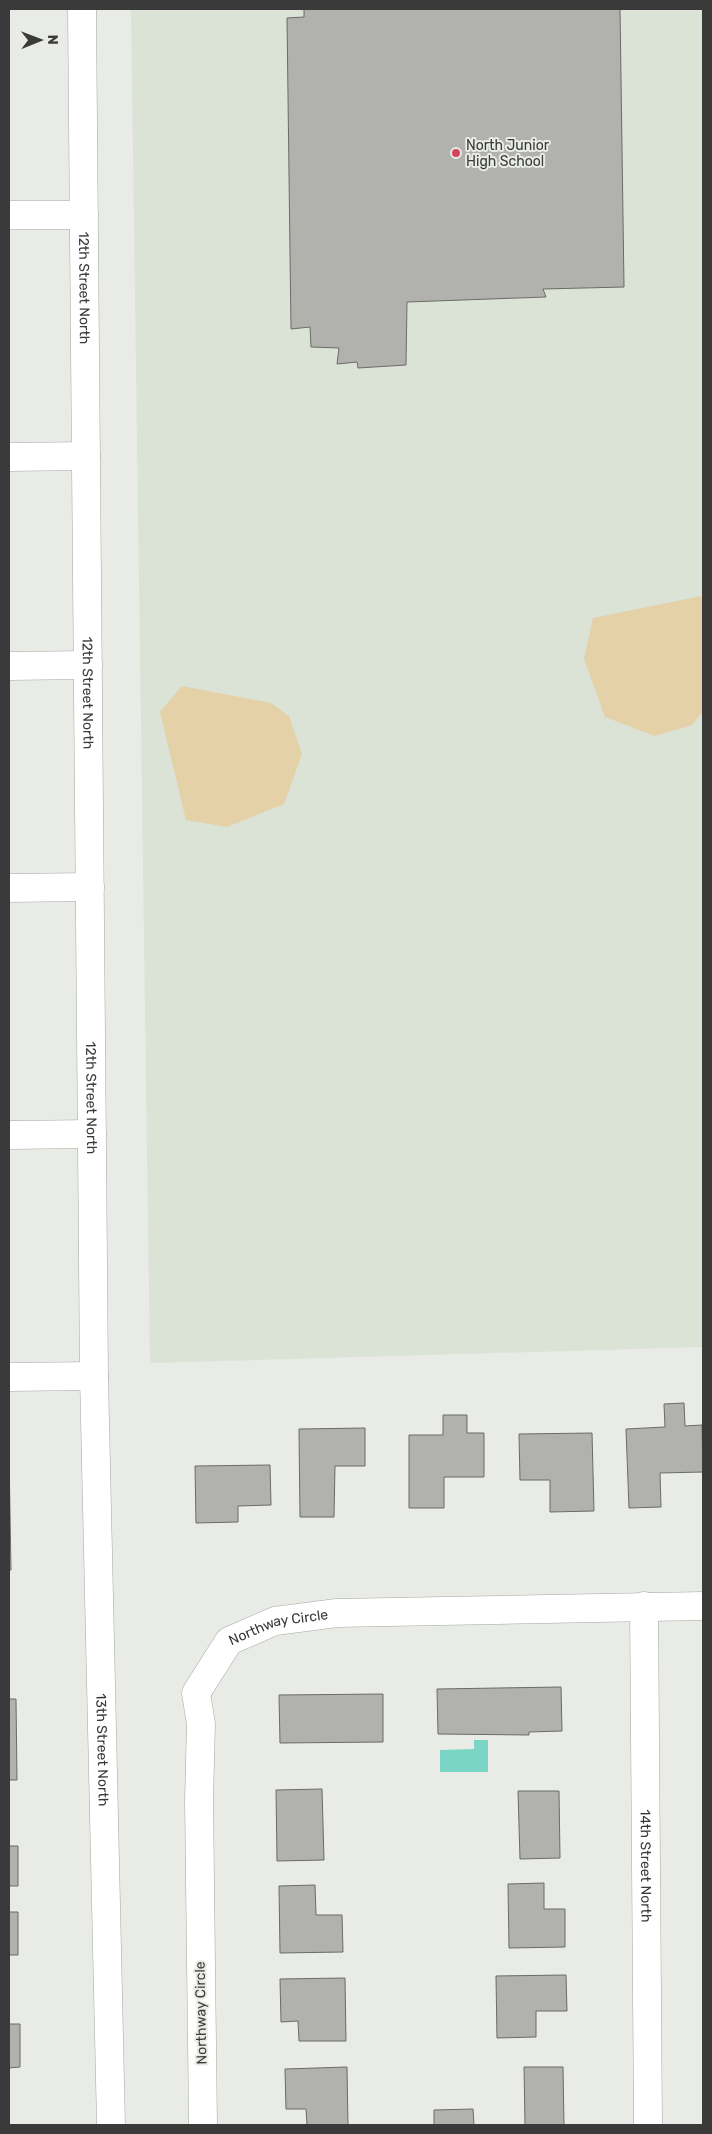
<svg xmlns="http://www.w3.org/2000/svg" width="712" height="2134" viewBox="0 0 712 2134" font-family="Rubik,sans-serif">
  <rect width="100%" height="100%" fill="#e8ebe6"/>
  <path fill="#dbe2d6" d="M131,9H703V1347L150,1363Z"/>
  <path fill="#e5d1a7" d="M701,596L703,598V711L692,725L655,736L605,717L584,659L593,618Z
    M182,686L271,703L289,716L302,754L284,804L227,827L186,820L160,712Z"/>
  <path fill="#7ad5c4" d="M474,1740H488V1772H440V1750L474,1749Z"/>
  <path fill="#b1b2ad" stroke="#6b6b67" d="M304,9H620L624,287L543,289L546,297L407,302L406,365L358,368L357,362L337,364L339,348L311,347L310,327L291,329L287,18L304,17Z
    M684,1403L685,1426L702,1425L703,1472L660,1473L661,1507L629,1508L626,1429L665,1427L664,1404Z
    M443,1415H467V1433H484V1477H444V1508H409V1435H443Z
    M365,1428V1466H335L334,1517H300L299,1429Z
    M592,1433L594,1511L550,1512V1480H520L519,1434Z
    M9,1455L11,1570H9Z
    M270,1465L271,1505L238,1506V1522L196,1523L195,1466Z
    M561,1687L562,1731L529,1732V1735L438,1734L437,1689Z
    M383,1694V1742L280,1743L279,1695Z
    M9,1699H16L17,1780H9Z
    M322,1789L324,1860L277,1861L276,1790Z
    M518,1791H559L560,1858L520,1859Z
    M9,1846H18V1886H9Z
    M544,1883V1909H565V1947L509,1948L508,1884Z
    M315,1885L316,1915H342L343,1952L280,1953L279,1886Z
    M9,1912H18V1955H9Z
    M566,1975L567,2011H536V2037L497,2038L496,1976Z
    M345,1978L346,2041H299L298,2021L281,2022L280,1979Z
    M9,2024H20V2067L9,2068Z
    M347,2067L348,2125H307L306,2109H286L285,2069Z
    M524,2067H563L564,2125H525Z
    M473,2109L474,2125H434V2110Z"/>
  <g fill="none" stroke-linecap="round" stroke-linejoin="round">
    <defs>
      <g id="minor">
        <path id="s1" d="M82,9L94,1376L111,2125"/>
        <path d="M9,215H84"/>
        <path d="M9,457L86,456"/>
        <path d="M9,666L88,665"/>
        <path d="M9,888L90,887"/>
        <path d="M9,1135L92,1134"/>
        <path d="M9,1377L94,1376"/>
        <path id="s2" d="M644,1606L648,2125"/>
        <path id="s3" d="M203,2125L199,1800L201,1724L196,1693L229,1641L275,1621L337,1613L703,1606"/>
      </g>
    </defs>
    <use href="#minor" stroke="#a5a7a3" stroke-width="29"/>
    <use href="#minor" stroke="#fff" stroke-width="28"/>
  </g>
  <circle fill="#d5445f" stroke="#e8ebe6" stroke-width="2" cx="456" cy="153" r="5"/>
  <g text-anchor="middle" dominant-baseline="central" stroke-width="4" stroke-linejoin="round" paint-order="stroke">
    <g font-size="14" fill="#393a39" stroke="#e8ebe6" text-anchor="start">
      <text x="466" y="145">North Junior<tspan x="466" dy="16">High School</tspan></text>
    </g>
    <g font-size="14" fill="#393a39" stroke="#e8ebe6">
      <text stroke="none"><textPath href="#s1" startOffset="279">12th Street North</textPath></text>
      <text stroke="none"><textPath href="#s1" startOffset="684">12th Street North</textPath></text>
      <text stroke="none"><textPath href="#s1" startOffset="1089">12th Street North</textPath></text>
      <text stroke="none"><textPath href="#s3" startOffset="546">Northway Circle</textPath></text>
      <text stroke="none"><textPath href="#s1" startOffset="1741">13th Street North</textPath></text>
      <text stroke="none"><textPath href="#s2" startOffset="260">14th Street North</textPath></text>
      <text transform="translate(201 2013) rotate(-91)">Northway Circle</text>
    </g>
  </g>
  <rect width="712" height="2134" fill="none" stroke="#393a39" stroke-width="20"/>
  <g transform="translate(40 40) rotate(89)" stroke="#e8ebe6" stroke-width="4" paint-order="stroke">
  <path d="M0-4L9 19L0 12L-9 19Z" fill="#393a39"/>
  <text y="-8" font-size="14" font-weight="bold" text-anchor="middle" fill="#393a39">N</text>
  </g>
</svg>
